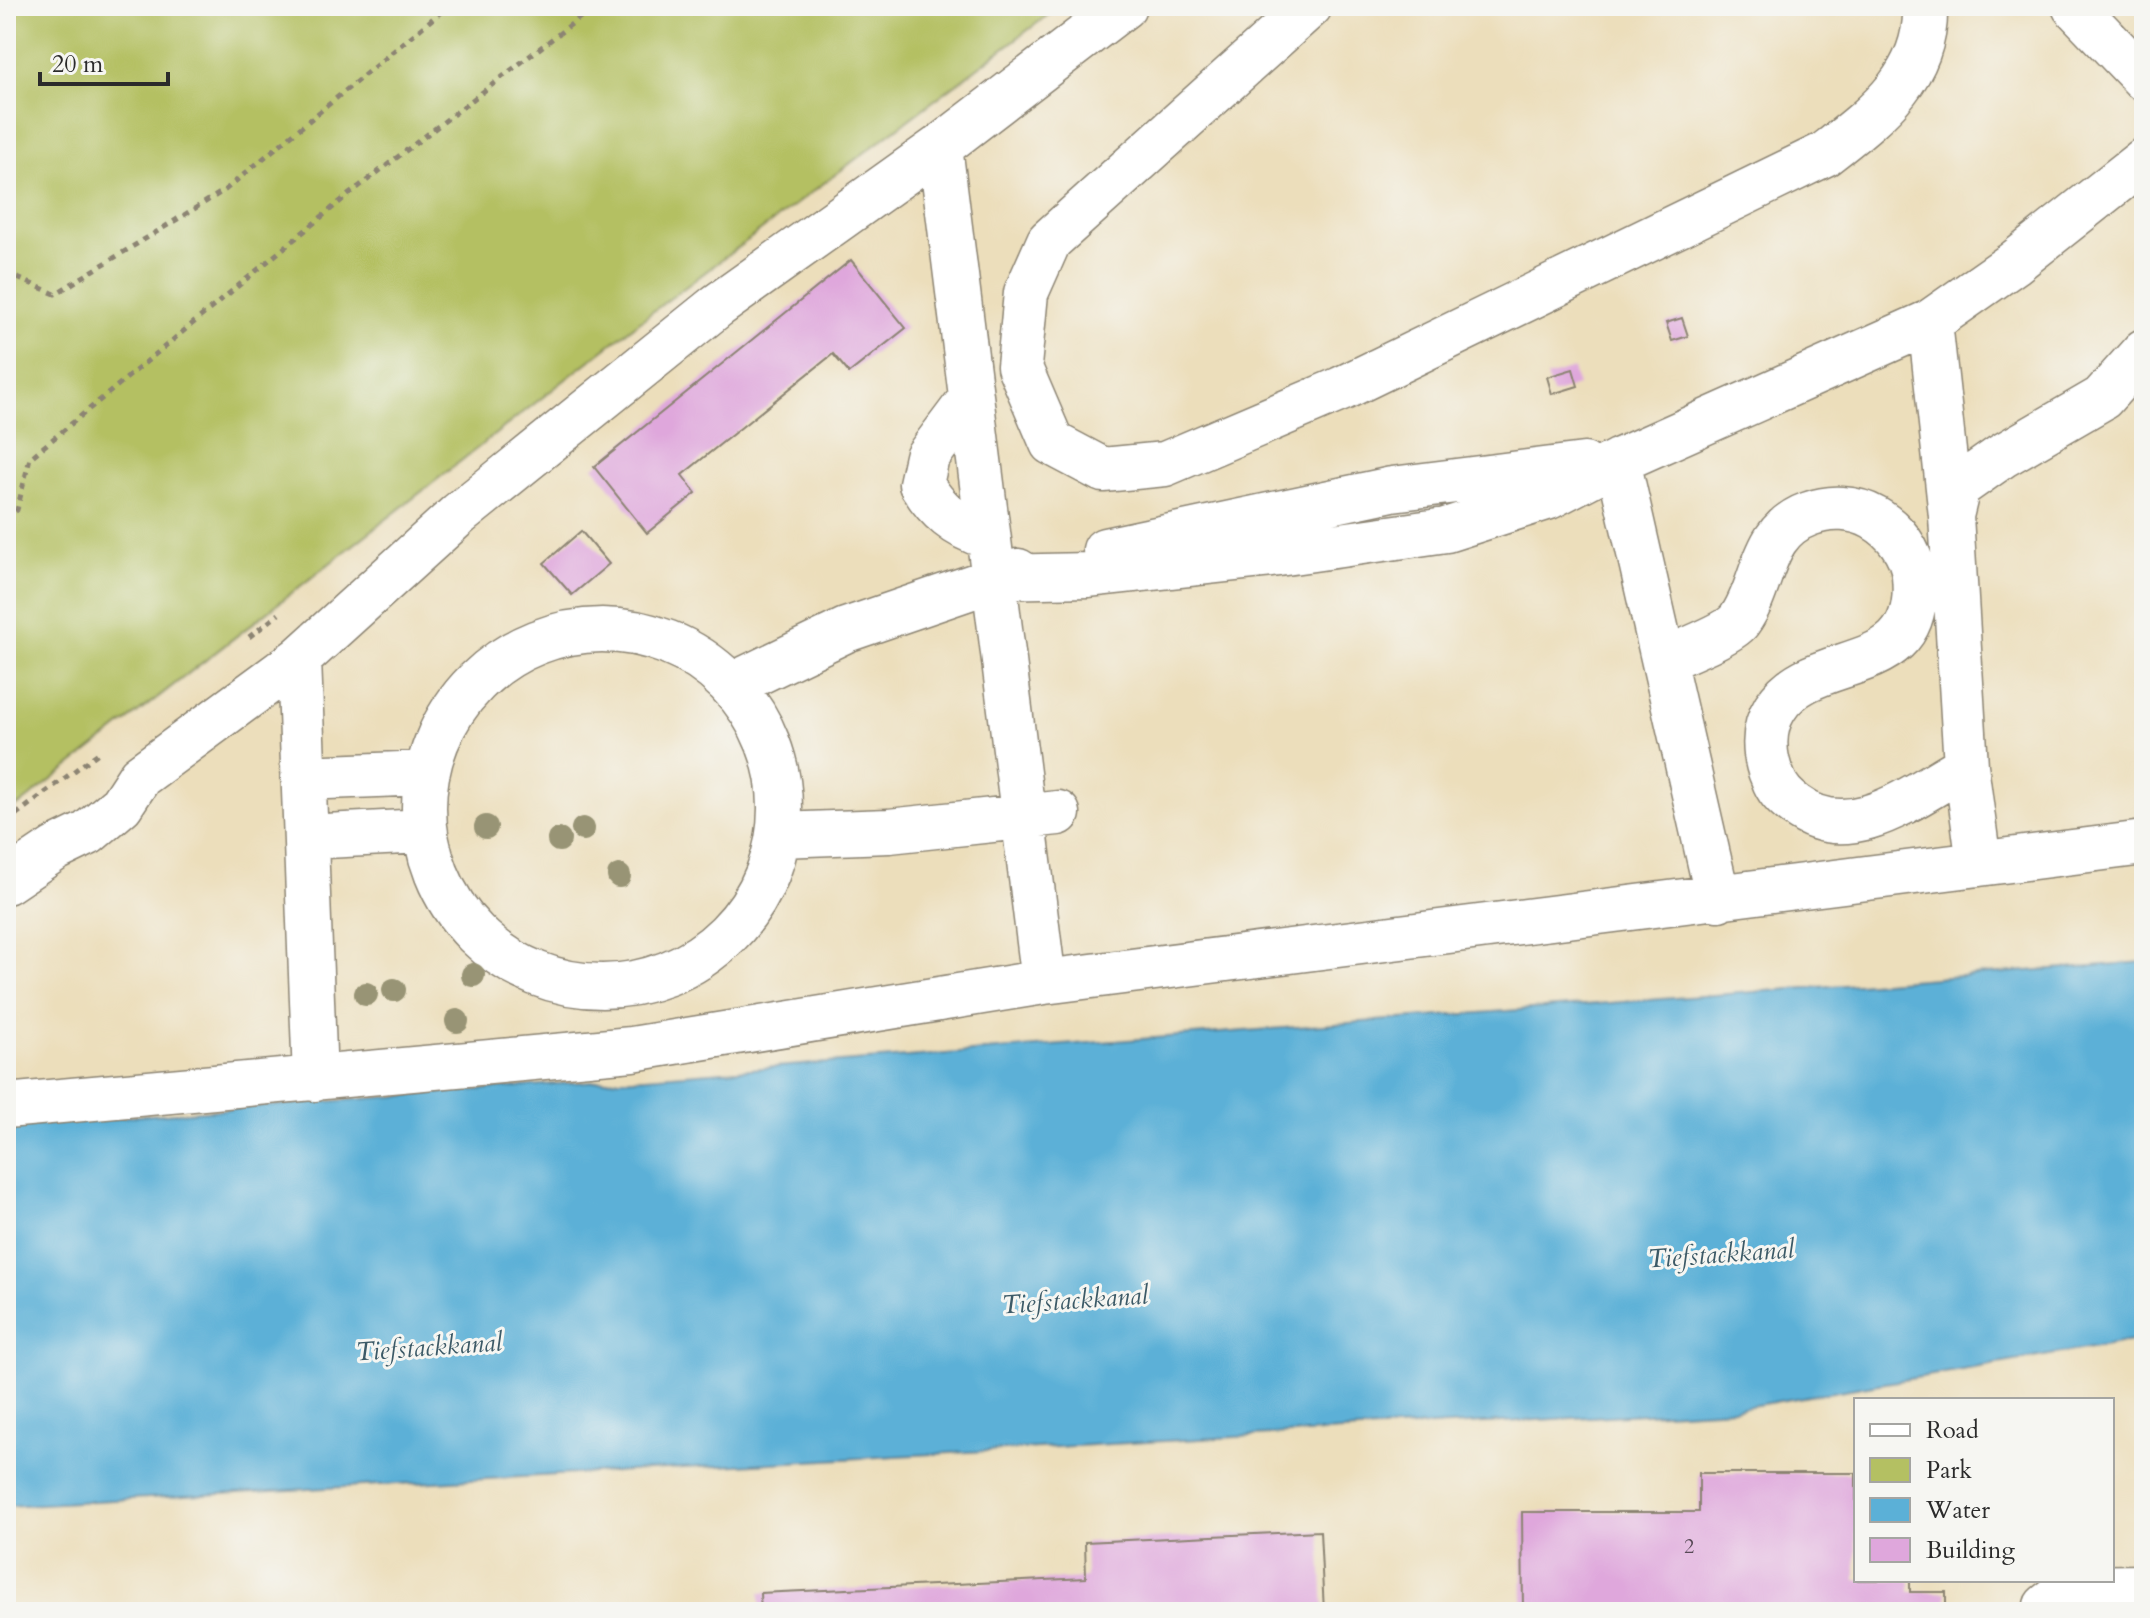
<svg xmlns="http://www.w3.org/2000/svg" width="2150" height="1618" viewBox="0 0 2150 1618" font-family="Cardo,serif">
  <rect width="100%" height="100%" fill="#f6f6f2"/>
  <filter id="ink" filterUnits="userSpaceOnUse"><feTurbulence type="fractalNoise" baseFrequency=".0125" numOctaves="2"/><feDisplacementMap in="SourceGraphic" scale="16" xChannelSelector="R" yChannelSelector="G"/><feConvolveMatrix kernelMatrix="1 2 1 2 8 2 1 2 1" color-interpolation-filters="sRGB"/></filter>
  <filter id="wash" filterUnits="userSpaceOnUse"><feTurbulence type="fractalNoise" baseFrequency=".006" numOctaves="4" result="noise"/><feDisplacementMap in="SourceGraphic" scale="32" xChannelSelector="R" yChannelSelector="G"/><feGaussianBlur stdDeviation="1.8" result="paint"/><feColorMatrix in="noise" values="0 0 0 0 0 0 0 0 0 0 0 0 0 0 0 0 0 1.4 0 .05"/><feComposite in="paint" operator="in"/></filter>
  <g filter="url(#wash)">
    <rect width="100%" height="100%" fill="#ecdebb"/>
    <path fill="#b4c062" stroke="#707646" stroke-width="2" d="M6,6H1060L652,312L21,804L6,811Z"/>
    <path fill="#5bb0d7" stroke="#436e81" stroke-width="2" d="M2144,962V1339L1733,1409L6,1506V1126Z"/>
    <g id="blocks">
      <path fill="#dfa7dc" d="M851,260L906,328L849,373L833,354L682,475L696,493L647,533L594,467Z
        M1682,318L1688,336L1672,341L1666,323Z
        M1573,369L1578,386L1552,394L1547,377Z
        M581,531L609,564L572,595L544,563Z
        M1699,1473H1856V1580H1910V1592H1946V1612H1523L1522,1512H1699Z
        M1320,1531L1324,1612H761L760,1593L1086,1578L1085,1542Z"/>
    </g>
  </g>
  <g filter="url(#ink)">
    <use href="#blocks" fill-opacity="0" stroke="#8c8473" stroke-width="2"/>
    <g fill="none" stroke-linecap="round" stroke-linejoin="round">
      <defs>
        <path id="minor" d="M1310,6L1049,241L1026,293L1019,366L1052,443L1103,470L1165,464L1341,389L1825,154C1875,115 1928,76 1925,6
          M2074,6L2144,79
          M940,147L1044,982
          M1930,322L1951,516L1966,766L1979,864
          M969,401L927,457L921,484C937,510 956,527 986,536
          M1618,461L1718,899
          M1951,516L1958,487L2002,456L2102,398L2144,351
          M1105,550L1392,489L1584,465
          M992,577L1089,575L1264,556L1446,530L1549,497L1618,461L1930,322L2014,263L2144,160
          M424 808a178 178 0 1 1 356 0a178 178 0 1 1-356 0Z
          M299,659L315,1079
          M1664,660C1681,652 1729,634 1739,621C1766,584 1759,532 1809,514C1830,506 1855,507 1874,518C1895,530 1911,551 1914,575C1925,684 1813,646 1775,708C1762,729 1763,756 1773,778C1777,790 1786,799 1796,806C1851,848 1916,793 1966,766
          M732,685L846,630L1018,571
          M303,778L426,773
          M779,835L889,831L1058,813
          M306,837L424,831
          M6,882L55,849L88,833L121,805L140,776L299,659L459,514L717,306L940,147L1124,6
          M6,1106L632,1049L1044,982L2144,843
          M2046,1612V1606L2069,1588L2144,1587"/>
      </defs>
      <use href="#minor" stroke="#8c8473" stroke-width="47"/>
      <path stroke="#8c8473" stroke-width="5" stroke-dasharray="6 6" stroke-linecap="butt" d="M6,273L55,294L225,190L448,6
        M6,519L17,510L30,458L348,195L595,6
        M249,637L279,614
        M6,822L101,751"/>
      <use href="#minor" stroke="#fff" stroke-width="44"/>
    </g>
    <g fill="#989475">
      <circle cx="486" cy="827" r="12"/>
      <circle cx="583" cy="829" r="12"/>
      <circle cx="559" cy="840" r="12"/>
      <circle cx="619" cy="876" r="12"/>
      <circle cx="473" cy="975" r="12"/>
      <circle cx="394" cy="990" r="12"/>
      <circle cx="366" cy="994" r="12"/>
      <circle cx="457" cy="1021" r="12"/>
    </g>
  </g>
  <g text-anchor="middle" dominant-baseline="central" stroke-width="6" stroke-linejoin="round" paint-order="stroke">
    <g font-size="20" fill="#584a57">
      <text x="1689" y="1546">2</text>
    </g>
    <g font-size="26" font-style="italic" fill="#3c5a67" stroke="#f6f6f2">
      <text transform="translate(1721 1254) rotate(-4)">Tiefstackkanal</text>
      <text transform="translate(1075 1300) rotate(-4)">Tiefstackkanal</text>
      <text transform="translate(429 1347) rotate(-4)">Tiefstackkanal</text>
    </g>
  </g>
  <rect width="2150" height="1618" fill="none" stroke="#f6f6f2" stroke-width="32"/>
  <rect x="1854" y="1398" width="260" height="184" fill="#f6f6f2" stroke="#a5a5a2" stroke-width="2"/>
  <rect x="1870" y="1424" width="40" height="12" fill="#ffffff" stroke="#a5a5a2" stroke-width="2"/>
  <text x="1926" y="1438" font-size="24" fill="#2b2b2b">Road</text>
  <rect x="1870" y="1458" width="40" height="24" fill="#b4c062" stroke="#a5a5a2" stroke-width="2"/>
  <text x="1926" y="1478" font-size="24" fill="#2b2b2b">Park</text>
  <rect x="1870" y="1498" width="40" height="24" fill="#5bb0d7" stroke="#a5a5a2" stroke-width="2"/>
  <text x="1926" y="1518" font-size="24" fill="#2b2b2b">Water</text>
  <rect x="1870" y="1538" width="40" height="24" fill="#dfa7dc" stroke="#a5a5a2" stroke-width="2"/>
  <text x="1926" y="1558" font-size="24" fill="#2b2b2b">Building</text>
  <path d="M40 72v12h128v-12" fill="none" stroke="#2b2b2b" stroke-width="4"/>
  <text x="52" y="72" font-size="24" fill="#2b2b2b" stroke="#f6f6f2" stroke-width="6" paint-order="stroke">20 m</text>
</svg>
